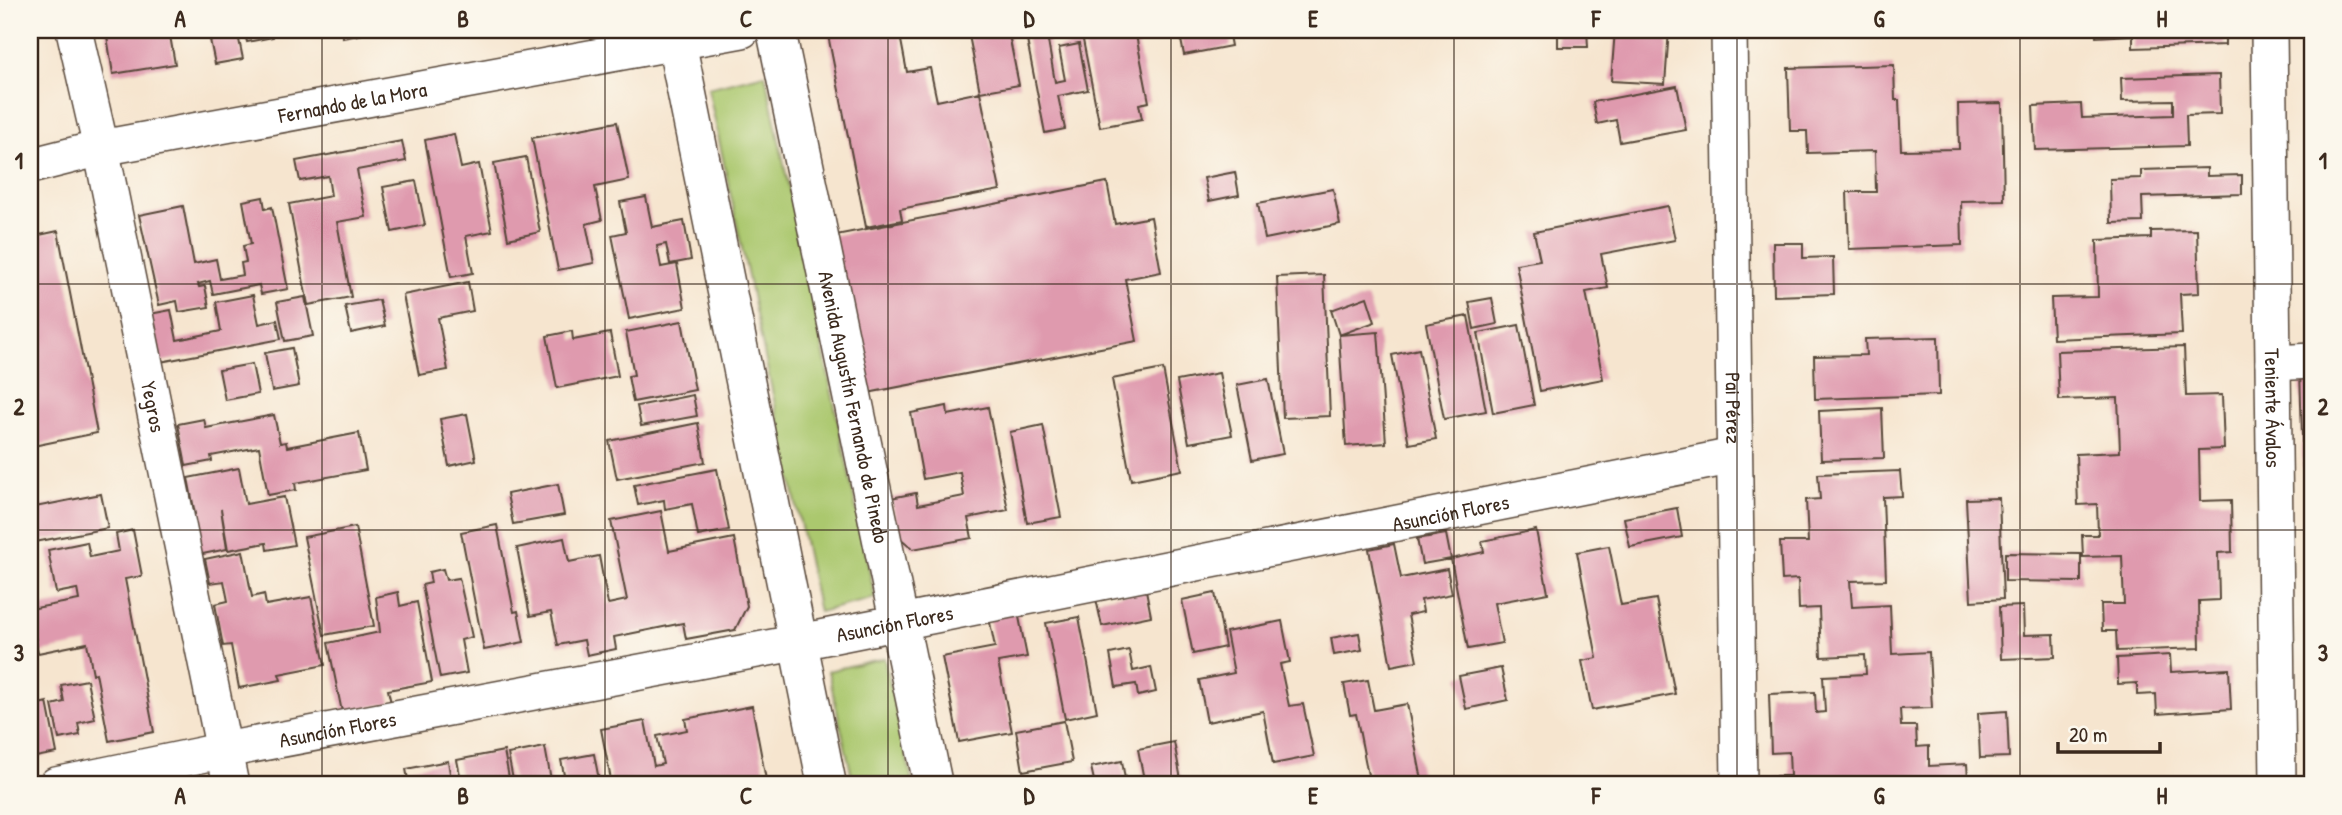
<svg xmlns="http://www.w3.org/2000/svg" width="2342" height="815" viewBox="0 0 2342 815" font-family="'Patrick Hand',sans-serif">
  <rect width="100%" height="100%" fill="#fbf7ec"/>
  <filter id="ink" filterUnits="userSpaceOnUse"><feTurbulence type="fractalNoise" baseFrequency=".0143" numOctaves="2"/><feDisplacementMap in="SourceGraphic" scale="14" xChannelSelector="R" yChannelSelector="G"/><feConvolveMatrix kernelMatrix="1 2 1 2 8 2 1 2 1" color-interpolation-filters="sRGB"/></filter>
  <filter id="wash" filterUnits="userSpaceOnUse"><feTurbulence type="fractalNoise" baseFrequency=".00686" numOctaves="4" result="noise"/><feDisplacementMap in="SourceGraphic" scale="28" xChannelSelector="R" yChannelSelector="G"/><feGaussianBlur stdDeviation="1.57" result="paint"/><feColorMatrix in="noise" values="0 0 0 0 0 0 0 0 0 0 0 0 0 0 0 0 0 1.4 0 .05"/><feComposite in="paint" operator="in"/></filter>
  <g filter="url(#wash)">
    <rect width="100%" height="100%" fill="#f6e5cf"/>
    <path fill="#abc86e" stroke="#737946" stroke-width="2" d="M765,74L875,598L819,612L708,88Z
      M884,658L913,785H854L828,671Z"/>
    <g id="blocks">
      <path fill="#df9aae" d="M106,30H169L175,64L113,74Z
        M208,30H237L243,59L215,64Z
        M244,30H272L273,37L247,42Z
        M342,30H378V31L343,38Z
        M827,30H899L907,72L930,68L937,101L980,92L968,30H1008L1019,85L980,92L1000,190L900,209L902,220L866,227Z
        M1025,30H1072L1073,36L1048,41L1055,82L1065,80L1059,48L1079,44L1088,90L1058,96L1065,129L1045,133Z
        M1081,30H1135L1149,102L1139,104L1142,119L1100,127Z
        M1179,30H1228L1231,46L1184,55Z
        M1558,30H1587L1588,47H1558Z
        M1615,30H1669L1665,84L1611,81Z
        M2096,30H2225V45L2133,48V35L2096,37Z
        M1894,65L1895,100H1899L1901,150L1959,149L1958,104L2002,103L2004,200L1961,201L1962,245L1849,249L1847,192H1876L1875,151L1808,153L1807,131H1790L1788,68Z
        M2219,75L2220,114L2186,115L2187,146L2035,150L2033,106L2081,104L2082,118L2173,115V100L2122,101L2121,78Z
        M1677,86L1686,130L1620,142L1616,120L1597,124L1593,102Z
        M617,122L629,180L595,187L602,220L586,224L594,263L558,270L532,138Z
        M454,134L461,168L479,164L492,231L466,236L473,273L451,277L425,140Z
        M402,141L406,161L357,170L366,217L337,222L351,297L308,305L289,204L331,196L328,176L300,181L296,161Z
        M526,157L540,232L508,239L494,163Z
        M2207,168V176L2242,175V194L2142,197L2143,222L2111,223L2110,179L2141,178V170Z
        M1235,172L1239,195L1209,201L1204,178Z
        M416,181L425,225L392,232L383,187Z
        M1107,182L1115,224L1151,217L1161,272L1125,279L1137,341L862,394L831,236Z
        M1333,189L1340,224L1265,239L1258,203Z
        M263,197L265,209L272,207L288,289L261,294L259,285L213,294L210,281L198,284L199,287L205,286L209,307L179,312L177,301L159,305L139,215L183,206L194,264L216,259L220,279L243,275L241,263L246,262L243,246L251,244L243,201Z
        M646,197L652,227L684,221L691,260L670,264L666,244L657,246L661,267L677,264L685,308L629,319L612,235L626,232L620,202Z
        M1668,206L1675,240L1601,254L1608,288L1586,292L1603,379L1540,391L1516,264L1540,260L1534,232Z
        M2197,230L2199,293L2180,294L2182,334L2053,339L2051,298L2098,297L2097,240L2151,238V231Z
        M58,231L97,433L33,446L30,428V237Z
        M1773,243H1803V258L1833,257L1834,294L1774,296Z
        M1324,275L1330,416L1283,418L1277,277Z
        M468,282L473,311L438,318L448,370L419,375L403,295Z
        M253,295L259,324L277,320L281,339L160,362L150,314L171,310L177,340L221,331L216,302Z
        M305,297L313,336L285,341L277,302Z
        M1367,297L1375,322L1339,335L1378,332L1386,443L1346,446L1339,335L1331,310Z
        M1492,298L1497,324L1474,329L1469,302Z
        M379,300L385,326L351,333L345,306Z
        M1468,316L1486,411L1444,419L1426,324Z
        M682,321L695,390L633,402L628,376L634,375L626,332Z
        M1519,325L1534,405L1493,413L1478,333Z
        M572,331L573,340L610,333L618,376L557,388L547,336Z
        M1938,337L1939,395L1815,399L1814,356L1866,355L1865,339Z
        M2184,347L2186,396L2222,395L2224,449L2199,450L2200,501L2231,500L2232,552L2218,553L2219,600L2199,601L2200,648L2117,651L2116,631H2102L2101,604H2124L2122,556L2083,557L2082,535H2098L2097,504L2078,505L2076,454L2120,452L2118,398L2059,400L2057,351Z
        M292,348L299,386L272,391L265,353Z
        M1419,349L1436,439L1409,444L1392,355Z
        M252,364L258,394L225,400L219,370Z
        M1163,369L1182,470L1131,480L1112,379Z
        M2300,370H2312V469H2303Z
        M1219,373L1232,435L1189,443L1177,381Z
        M1268,379L1283,454L1252,460L1237,385Z
        M693,395L697,416L641,426L637,406Z
        M947,406L948,415L988,407L1008,510L968,518L972,538L913,549L899,537L891,498L916,493L918,505L964,496L960,472L923,479L911,413Z
        M1882,408L1884,458L1821,460L1819,411Z
        M467,414L476,460L449,466L440,419Z
        M274,415L280,443L286,442L287,447L359,433L366,470L295,483L296,490L268,495L259,447L211,456L212,461L186,466L178,424L204,419L206,428Z
        M698,423L705,462L617,479L609,441Z
        M1043,425L1061,517L1027,523L1010,432Z
        M239,468L246,504L284,497L294,545L267,550L266,543L228,550L221,509L227,549L193,556L185,516L195,514L188,478Z
        M717,469L729,530L698,536L692,504L665,509L664,500L638,505L634,485Z
        M1900,471L1902,496L1883,497L1886,580L1850,581L1852,607L1890,605L1892,654L1929,652L1932,708L1900,709L1901,726H1916L1917,747L1929,746V766L1967,764L1968,779L2004,778L2005,785H1924L1923,781L1903,782V785H1776V776H1790L1789,752L1771,753L1769,694L1815,692L1816,713L1825,712L1823,676L1866,674L1865,655L1821,657L1819,608L1799,609L1798,579L1782,580L1780,542H1808L1806,500L1820,499L1818,474Z
        M558,484L564,515L513,524L507,494Z
        M101,494L108,528L30,543V508Z
        M1999,498L2003,599L1971,601L1966,499Z
        M1677,508L1682,537L1630,547L1624,518Z
        M661,511L669,551L734,538L747,606L735,630L686,639L683,623L614,637L616,649L587,655L584,640L558,645L551,612L530,616L517,548L564,538L569,562L599,556L608,604L627,600L611,521Z
        M497,525L514,612L518,611L524,642L484,650L461,532Z
        M355,527L374,626L324,635L304,537Z
        M133,530L142,576L125,579L154,732L109,741L96,673L93,674L87,643L38,653L30,609L79,600L77,589L56,593L48,550L87,542L90,557L119,551L116,534Z
        M1536,530L1548,593L1494,603L1502,643L1468,649L1451,559L1484,552L1482,541Z
        M1446,534L1451,559L1422,564L1417,539Z
        M1394,544L1401,578L1447,569L1452,594L1421,600L1423,612L1408,615L1417,661L1391,666L1369,549Z
        M1609,546L1621,605L1656,599L1675,694L1592,710L1582,661L1597,658L1577,552Z
        M243,551L252,597L264,594L266,605L311,597L325,665L279,674L281,680L239,688L231,645L223,646L215,604L228,601L224,581L210,583L205,559Z
        M2005,553L2081,554V582L2005,581Z
        M443,569L446,580L459,578L472,637L461,640L467,673L440,678L422,585L431,583L429,572Z
        M1146,590L1151,616L1102,626L1096,599Z
        M398,592L400,606L417,602L432,682L388,690L391,703L342,712L328,643L380,632L376,597Z
        M1215,593L1225,647L1193,654L1182,600Z
        M2023,606L2024,635L2054,634L2055,657L2001,659L1999,607Z
        M1017,607L1027,657L998,662L1012,732L959,742L942,657L995,647L988,613Z
        M1079,617L1097,712L1065,719L1046,623Z
        M1282,621L1290,662L1280,664L1289,706L1303,704L1314,756L1273,764L1263,711L1207,722L1199,680L1234,673L1226,632Z
        M1359,633L1362,650L1334,655L1331,638Z
        M1129,650L1133,671L1151,667L1156,692L1138,696L1136,684L1116,687L1110,654Z
        M2170,655L2171,672L2229,669L2231,709L2157,714L2156,694L2137,695V683L2118,684L2117,658Z
        M1501,668L1508,700L1466,709L1459,676Z
        M87,680L95,719L78,723L80,735L59,739L52,705L64,702L61,685Z
        M1368,680L1374,710L1407,704L1423,785H1370L1356,714L1350,715L1344,684Z
        M36,690L39,704L47,702L57,753L30,758V691Z
        M752,706L767,785H612L601,729L645,721L654,766L663,764L657,736L687,730L685,719Z
        M2007,711L2009,757L1980,758L1978,713Z
        M1064,721L1072,762L1023,771L1016,730Z
        M1174,742L1182,785H1145L1138,749Z
        M545,747L552,785H514L508,754Z
        M504,751L510,783L500,785H462L457,760Z
        M594,754L600,785H566L561,760Z
        M448,761L452,785H409L406,769Z
        M1122,761L1126,785H1095L1091,767Z"/>
    </g>
  </g>
  <g filter="url(#ink)">
    <use href="#blocks" fill-opacity="0" stroke="#574639" stroke-width="2"/>
    <g fill="none" stroke-linecap="round" stroke-linejoin="round">
      <defs>
        <g id="street">
          <path id="s1" d="M74,30L101,148L231,785"/>
          <path id="s2" d="M1729,30L1739,785"/>
          <path id="s3" d="M2269,30L2278,785"/>
          <path id="s4" d="M30,166L101,148L742,30"/>
          <path d="M2273,363L2312,361"/>
          <path id="s5" d="M56,785L225,750L800,642L1734,456"/>
        </g>
        <g id="highway">
          <path d="M674,30L827,785"/>
          <path id="s6" d="M776,30L933,785"/>
        </g>
      </defs>
      <use href="#street" stroke="#574639" stroke-width="38"/>
      <use href="#highway" stroke="#574639" stroke-width="41"/>
      <use href="#street" stroke="#fff" stroke-width="35"/>
      <use href="#highway" stroke="#fff" stroke-width="38"/>
    </g>
  </g>
  <path fill="none" stroke="#3b2a1e" stroke-width="2" stroke-opacity="0.55" d="M322,30V785M605,30V785M888,30V785M1171,30V785M1454,30V785M1737,30V785M2020,30V785M30,284H2312M30,530H2312"/>
  <g text-anchor="middle" dominant-baseline="central" stroke-width="5" stroke-linejoin="round" paint-order="stroke">
    <g font-size="21" fill="#3b2a1e" stroke="#fbf7ec">
      <text stroke="none"><textPath href="#s4" startOffset="329">Fernando de la Mora</textPath></text>
      <text stroke="none"><textPath href="#s1" startOffset="385">Yegros</textPath></text>
      <text stroke="none"><textPath href="#s6" startOffset="385">Avenida Augustín Fernando de Pinedo</textPath></text>
      <text stroke="none"><textPath href="#s2" startOffset="378">Pai Pérez</textPath></text>
      <text stroke="none"><textPath href="#s3" startOffset="378">Teniente Ávalos</textPath></text>
      <text stroke="none"><textPath href="#s5" startOffset="1421">Asunción Flores</textPath></text>
      <text stroke="none"><textPath href="#s5" startOffset="854">Asunción Flores</textPath></text>
      <text stroke="none"><textPath href="#s5" startOffset="287">Asunción Flores</textPath></text>
    </g>
  </g>
  <rect width="2342" height="815" fill="none" stroke="#fbf7ec" stroke-width="77"/>
  <path d="M2058 742v10h102v-10" fill="none" stroke="#3b2a1e" stroke-width="3.5"/>
  <text x="2069" y="742" font-size="21" fill="#3b2a1e" stroke="#fbf7ec" stroke-width="5" paint-order="stroke">20 m</text>
  <rect x="38" y="38" width="2266" height="738" fill="none" stroke="#3b2a1e" stroke-width="2.5"/>
  <g font-size="23" text-anchor="middle" font-weight="bold" fill="#3b2a1e">
    <text x="180" y="27">A</text>
    <text x="463" y="27">B</text>
    <text x="746" y="27">C</text>
    <text x="1029" y="27">D</text>
    <text x="1313" y="27">E</text>
    <text x="1596" y="27">F</text>
    <text x="1879" y="27">G</text>
    <text x="2162" y="27">H</text>
    <text x="19" y="169">1</text>
    <text x="2323" y="169">1</text>
    <text x="19" y="415">2</text>
    <text x="2323" y="415">2</text>
    <text x="19" y="661">3</text>
    <text x="2323" y="661">3</text>
    <text x="180" y="804">A</text>
    <text x="463" y="804">B</text>
    <text x="746" y="804">C</text>
    <text x="1029" y="804">D</text>
    <text x="1313" y="804">E</text>
    <text x="1596" y="804">F</text>
    <text x="1879" y="804">G</text>
    <text x="2162" y="804">H</text>
  </g>
</svg>
